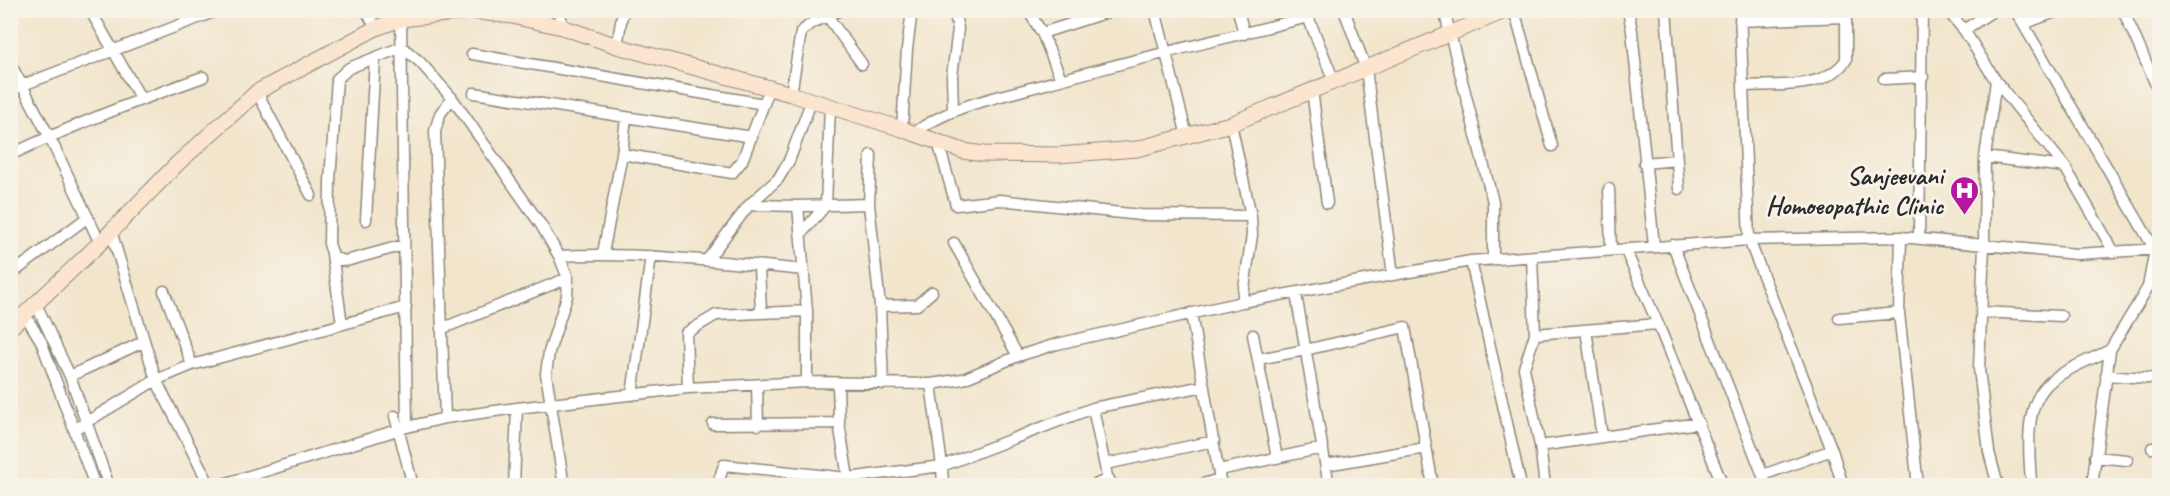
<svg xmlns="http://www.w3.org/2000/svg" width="2170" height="496" viewBox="0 0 2170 496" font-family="Caveat,sans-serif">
  <rect width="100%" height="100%" fill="#f7f3e8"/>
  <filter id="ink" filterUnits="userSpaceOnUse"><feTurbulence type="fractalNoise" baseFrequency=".0167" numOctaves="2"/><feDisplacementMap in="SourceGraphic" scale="12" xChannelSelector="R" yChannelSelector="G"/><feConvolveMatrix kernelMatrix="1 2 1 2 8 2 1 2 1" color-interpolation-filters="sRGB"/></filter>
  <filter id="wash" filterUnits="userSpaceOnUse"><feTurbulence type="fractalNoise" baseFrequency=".008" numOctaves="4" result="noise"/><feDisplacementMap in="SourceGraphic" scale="24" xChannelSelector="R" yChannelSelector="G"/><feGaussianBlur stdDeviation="1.35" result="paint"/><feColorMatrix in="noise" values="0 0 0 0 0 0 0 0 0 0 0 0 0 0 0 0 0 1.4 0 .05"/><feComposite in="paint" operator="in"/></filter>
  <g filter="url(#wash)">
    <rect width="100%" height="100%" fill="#f2e5cc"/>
  </g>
  <g filter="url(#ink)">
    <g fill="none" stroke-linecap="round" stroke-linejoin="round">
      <defs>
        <path id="street" d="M90,10L141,99
          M366,10L376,28
          M560,10L562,27
          M1028,10L1042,33L1061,79
          M1155,10L1187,136
          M1238,10L1244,34
          M1344,10L1366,69L1393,275
          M1444,10L1493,202V260
          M1514,10L1552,146
          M1628,10L1632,31L1654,246
          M1666,10L1679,189
          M1740,10L1749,240L1832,450L1843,486
          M1947,10L1964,30L1996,81L2065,167L2114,252
          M2015,10L2155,250L2148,287L2110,350L2092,486
          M2123,10L2160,94
          M1306,12L1334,81
          M828,17L862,64
          M401,19L407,427
          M1740,21L1846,17
          M2023,24L2061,10
          M1964,30L1994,10
          M1042,33L1111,11
          M617,46L623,10
          M472,54L764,104
          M10,63L49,136L100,243
          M1884,79L1923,77
          M1996,81L1985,157L1984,245L1979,369L1989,452L1998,486
          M1743,86C1777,84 1824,91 1846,60V10
          M10,90L219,10
          M1312,90L1327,203
          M257,92L311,195
          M474,93L752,137
          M791,94L801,32L812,23L840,10
          M953,110L952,76L958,29L954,10
          M1231,124L1251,216L1252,235L1242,302
          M902,129L907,49L912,10
          M914,133C952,105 996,98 1042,85C1130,60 1219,40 1308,17
          M938,142L956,205L1000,200L1140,215L1251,216
          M622,154L732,173L742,161L766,98
          M10,155C73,125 138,100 203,77
          M871,155L869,204L880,306L883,384
          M1985,157L2065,167
          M1644,163L1677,160
          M1609,189L1611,250
          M749,205L778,179L789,161L811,102
          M798,206L807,311V382
          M366,220L375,58
          M111,231L156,380L210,486
          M801,234L826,205L830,106
          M1901,237L1899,313L1918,486
          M1919,238L1922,10
          M954,243L1018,356
          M404,245L346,261L334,258L329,244L330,181L337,79L349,68L402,47L420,62L452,98L541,225L559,256L568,278L567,296L549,352L546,374L564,486
          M1673,245L1767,486
          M1625,249L1658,324L1723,486
          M603,253L622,154L626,117
          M332,254L342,324
          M559,256C641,252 723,262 804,270
          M1532,257L1535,334L1524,368L1540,446L1545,486
          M707,260L749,205L798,206L869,204
          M1471,261L1521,486
          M759,266L761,313
          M10,275L88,217
          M164,291L192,365
          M1296,294L1329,486
          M36,304L70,376L109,486
          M880,306L917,305L932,292
          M1981,312L2061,316
          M1191,313L1221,486
          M25,315L41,341L95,486
          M1839,318L1899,313
          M441,329L568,278
          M1586,330L1602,437
          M1535,334L1658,324
          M1253,335L1277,458
          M1258,359L1305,350L1405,327L1433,486
          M2106,375L2160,379
          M70,376L143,342
          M838,383L839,423L849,484
          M931,384L942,466L1093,408L1204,386
          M757,385L758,425
          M688,388L686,333L716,315L807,311
          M632,395L651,256
          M1093,408L1109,486
          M395,416L413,486
          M445,418L435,131L440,114L452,98
          M713,424L839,423
          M75,429L156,380L192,365L406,307
          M1540,446L1699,423
          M2152,448L2160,449
          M2095,457L2127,460
          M1106,464L1214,441
          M1326,465L1426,448
          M1219,470L1323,448
          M1763,475L1832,450
          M2031,482C2029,448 2022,401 2055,378C2072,366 2092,359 2110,350
          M217,486L407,427L445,418L517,408L688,388L807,382L931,384L963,379L1018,356L1057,344L1242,302L1471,261L1749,240L1901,237L2076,254L2160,249
          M514,486L517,408
          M717,486L724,465L848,478L942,466L943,486
          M1092,486L1109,479
          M1196,486L1220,479"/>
        <path id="secondary" d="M10,328L100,243L178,163L257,92L376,28L401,19L472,11L512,16L562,27L617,46L791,94L902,129L963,151L984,154L1058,155L1137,149L1231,124L1507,10"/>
      </defs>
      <use href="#street" stroke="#8e887c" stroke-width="13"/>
      <use href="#secondary" stroke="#8e887c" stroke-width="17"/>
      <use href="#street" stroke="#fff" stroke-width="10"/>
      <use href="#secondary" stroke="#fce5cf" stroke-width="15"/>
    </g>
  </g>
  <defs>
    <symbol id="hospital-pin" viewBox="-11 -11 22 30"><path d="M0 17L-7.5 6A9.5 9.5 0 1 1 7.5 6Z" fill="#b5179e" stroke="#f7f3e8"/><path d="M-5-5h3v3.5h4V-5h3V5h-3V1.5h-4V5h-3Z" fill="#fff"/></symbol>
  </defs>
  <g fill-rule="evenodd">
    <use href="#hospital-pin" x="1948" y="174" width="33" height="45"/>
  </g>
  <g text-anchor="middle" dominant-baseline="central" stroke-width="6" stroke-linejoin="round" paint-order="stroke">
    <g font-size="26" font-weight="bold" fill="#2b2b2b" stroke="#f7f3e8" text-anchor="end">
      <text x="1943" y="175">Sanjeevani<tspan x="1943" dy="30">Homoeopathic Clinic</tspan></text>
    </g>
  </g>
  <rect width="2170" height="496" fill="none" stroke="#f7f3e8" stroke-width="36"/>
</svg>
